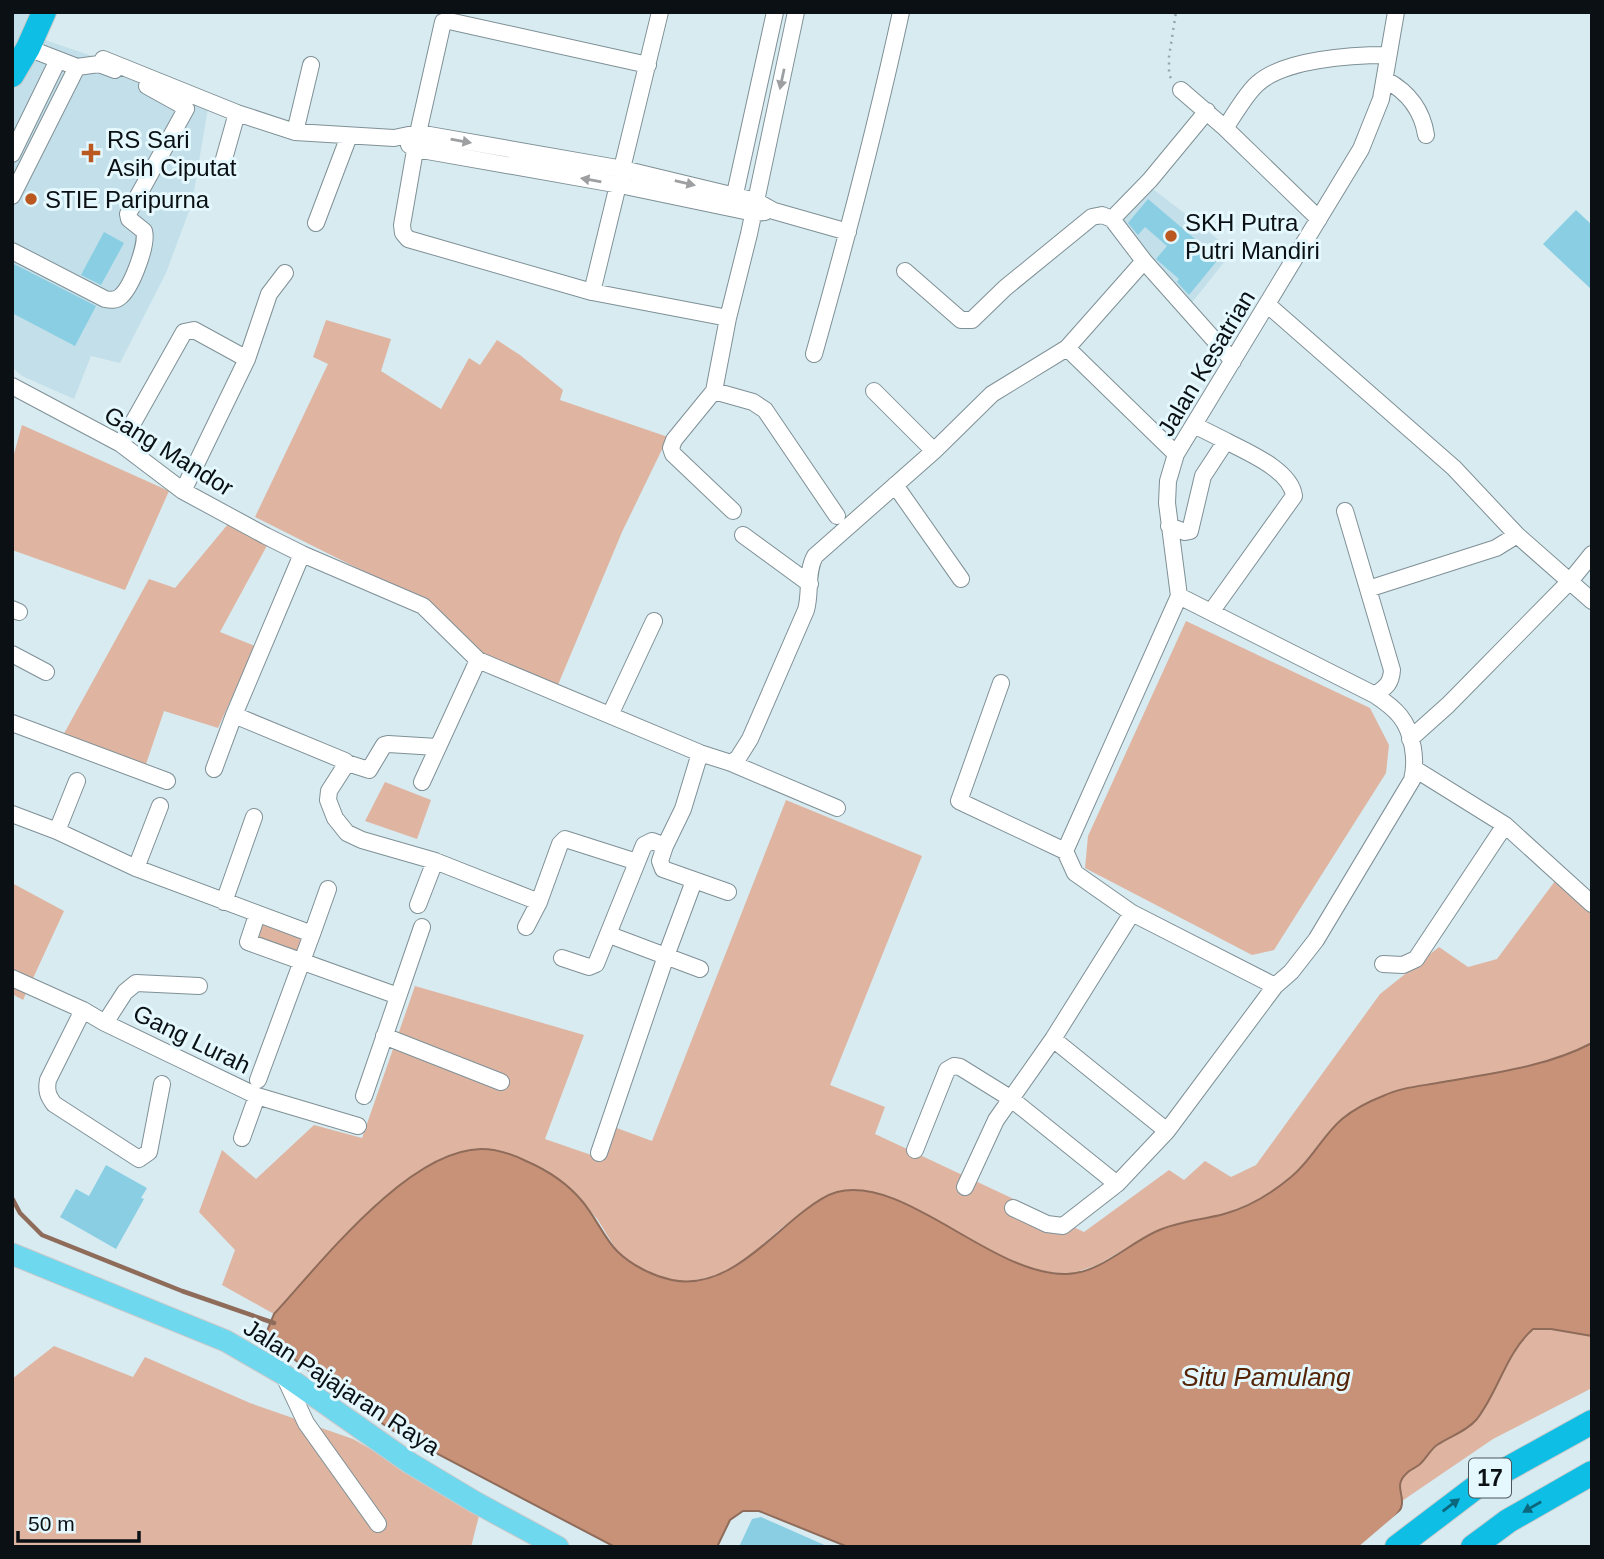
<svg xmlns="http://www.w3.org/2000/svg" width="1604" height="1559" viewBox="0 0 1604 1559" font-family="Helvetica,sans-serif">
  <rect width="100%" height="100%" fill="#d7ebf1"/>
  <path fill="#c3dfe9" d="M12,12H57L45,40L210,96L192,203L166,273L120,363L91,356L74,399L22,376L12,367Z
    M1149,186L1233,251L1190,305L1117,220Z"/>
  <path fill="#dfb5a2" d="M326,320L391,339L381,371L441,409L469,358L480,365L497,340L520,355L563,390L560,400L668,437L622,532L555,692L480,657L419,599L255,517L328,364L313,357Z
    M22,425L169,491L125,590L12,550V461Z
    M233,518L270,540L220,632L255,646L218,728L164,711L143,773L61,739L149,579L175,588Z
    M1186,621L1370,708L1389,745L1386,773L1274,950L1252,955L1085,868L1088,836Z
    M385,782L431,800L417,839L365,821Z
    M786,800L922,856L830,1085L885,1107L875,1134L1084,1232L1169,1170L1184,1180L1205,1161L1231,1177L1256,1165L1380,994L1439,947L1468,967L1497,959L1558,877L1592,894V1043L1569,1055L1520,1069L1406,1089L1342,1119L1295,1174L1265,1197L1227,1213L1156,1231L1097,1265L1071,1274L1047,1272L1014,1263L913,1208L884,1195L813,1204L779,1230L744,1262L714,1277L683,1282L661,1278L638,1267L617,1251L598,1220L579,1197L545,1169L361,1219L274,1314L222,1285L235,1250L199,1212L222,1150L256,1179L314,1125L362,1138L415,986L584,1035L545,1139L600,1158L614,1127L652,1141Z
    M12,883L64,911L23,1000L12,994Z
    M257,915L312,934L300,962L248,942Z
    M1533,1329H1551L1592,1336V1388L1493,1439L1402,1501L1399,1490L1400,1482L1406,1473L1419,1464L1436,1446L1469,1427L1519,1342Z
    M54,1346L133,1377L145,1357L250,1403L353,1439L480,1512L471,1547H12V1379Z"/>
  <path fill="#c89278" stroke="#8f6b5a" stroke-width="2" d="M1592,1043V1336L1551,1329H1533C1506,1353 1499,1390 1477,1419C1466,1432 1450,1436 1437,1445C1430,1450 1426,1459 1419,1465C1415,1468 1409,1470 1406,1474C1393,1486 1406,1496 1401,1508C1396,1520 1373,1537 1364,1547H848L759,1511H743L730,1520L717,1547H615L390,1429L317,1377L272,1342L267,1331L274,1314C321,1263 408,1150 481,1149C497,1149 512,1154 526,1161C547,1170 567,1183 582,1201C595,1216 604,1238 617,1251C631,1265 653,1276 672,1280C725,1291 766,1240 804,1211C813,1204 826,1195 837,1192C906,1175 992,1276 1067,1274C1100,1273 1128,1244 1157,1231C1178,1221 1202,1220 1224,1214C1249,1207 1272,1193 1291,1177C1311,1161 1323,1135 1342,1119C1353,1110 1370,1101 1383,1096C1401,1087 1423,1086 1443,1082C1494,1073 1546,1067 1592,1043Z"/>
  <path fill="#d7ebf1" d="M1405,1507L1401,1515L1369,1547H1358Z"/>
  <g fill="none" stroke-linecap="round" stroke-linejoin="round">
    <path stroke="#8f6b5a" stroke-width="4.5" d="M12,1198L20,1213L42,1235L182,1291L274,1323"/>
  </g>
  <path fill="#89cee3" d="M1148,199L1208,250L1214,243L1225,251L1189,295L1177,282L1179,279L1156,259L1167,246L1145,227L1138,235L1128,223Z
    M1576,210L1592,225V290L1543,244Z
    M104,232L124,243L101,285L81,275Z
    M12,263L96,306L75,346L12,313Z
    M106,1165L147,1188L141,1198L144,1199L116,1249L60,1217L76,1189L89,1196Z
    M761,1517L829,1547H739L752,1519Z"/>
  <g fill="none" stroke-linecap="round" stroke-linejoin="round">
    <defs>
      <path id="minor" d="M796,12L749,234L728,318L714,391L753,402L765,410L837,516
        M103,59L237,113L295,132L394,138L418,133L623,169L756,201L774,211L848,232
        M648,65L449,21L443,22L418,133L402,225L403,233L408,239L592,292L728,318
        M77,67L99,64L115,70
        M1386,80C1408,92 1422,109 1426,135
        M1181,90L1225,128L1319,219
        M1225,128C1235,114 1245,95 1257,84C1284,59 1352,55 1388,55
        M295,132L311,65
        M409,145L416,149L620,185L754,213L765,212
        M12,154L58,60
        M222,166L237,113
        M12,196L77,67L28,48
        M733,203L775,12
        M1112,219L1150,180L1207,111
        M316,223L349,136
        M12,251L105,299C110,300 116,301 121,296C132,286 148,244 144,231L129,219L128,214L186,109L183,106L147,86
        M905,271L961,320H972L1005,288L1092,217L1102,215L1112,219L1144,261L1233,361
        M592,292L660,12
        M1268,305L1454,468L1517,535L1592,601
        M1067,348L1176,454
        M814,354C846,241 876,127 901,12
        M12,386L121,444L183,491L266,536L302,554L423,606L478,660L700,753L731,763L738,758L750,739L806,610C811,593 806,572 815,556L934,451L992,394L1067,348L1144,261
        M714,391L674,440L671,448L673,454L733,511
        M874,391L934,451
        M121,444L184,332L194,330L247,359
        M895,485L961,579
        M183,491L247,359L269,294L285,273
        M1345,511L1392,670C1391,684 1386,687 1375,695
        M1169,526L1185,532L1190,531L1203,476L1226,441L1194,425
        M743,535L810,584
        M1368,589L1496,548L1517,535
        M1179,596L1375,695C1384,701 1393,707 1400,716C1413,732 1417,761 1412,780L1316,940L1291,972L1275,986L1132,913L1075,873L1065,851Z
        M1179,596L1167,503L1168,481L1176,454L1361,149L1381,99L1396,12
        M12,609L19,612
        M1211,612L1294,496C1291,470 1247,452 1226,441
        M12,654L46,672
        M1001,683L959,801L1065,851
        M234,715L345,761L347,763L329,791L328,800L335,818L347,833L362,840L435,861L539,902L526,927
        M610,715L654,621
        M12,723L167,781
        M1410,739L1448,705L1571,580L1592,554
        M347,763L369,770L384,745L388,744L437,747
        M731,763L837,808
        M214,769L234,715L302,554
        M1415,769L1505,825L1592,904
        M422,782L478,660
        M12,814L57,831L136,868L312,934L328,889
        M57,831L77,781
        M665,846L660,861L663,869L728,892
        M136,868L160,806
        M224,902L254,817
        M539,902L560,844L565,839L637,862
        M418,905L435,861
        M257,915L248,942L398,996
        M615,937L700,969
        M562,958L589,967L596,964L644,845L652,841L665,846L683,809L700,753
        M1383,964L1403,965L1416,959L1505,825
        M12,978L83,1010L105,1023L257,1096L358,1126
        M83,1010L48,1080C46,1091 48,1096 54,1104L139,1159L149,1152L162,1084
        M105,1023L125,992L136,983L199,986
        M384,1036L501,1082
        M1053,1039L1167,1131
        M258,1080L312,934
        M364,1096L422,927
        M242,1138L257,1096
        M915,1150L947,1070L954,1066L960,1067L1010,1098L1117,1184
        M599,1153L666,956L694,881
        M965,1187L996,1120L1053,1039L1132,913
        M1013,1208L1047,1224L1063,1226L1117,1184L1167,1131L1275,986
        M284,1376L306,1423L378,1524"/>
      <path id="major" d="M12,1254L226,1341L283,1374L410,1463L475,1502L558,1547"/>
      <path id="highway" d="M12,75L28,48L44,12
        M1397,1547L1480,1484L1592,1422
        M1473,1547L1508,1521L1592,1473"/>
    </defs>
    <use href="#minor" stroke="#7f9096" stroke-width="18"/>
    <use href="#major" stroke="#c9cacb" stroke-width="23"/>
    <use href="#highway" stroke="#c9cacb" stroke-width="26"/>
    <path stroke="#96a5aa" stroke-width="2.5" stroke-dasharray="2 5" stroke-linecap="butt" d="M1171,78L1169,75V57L1176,12"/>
    <use href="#minor" stroke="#fff" stroke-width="16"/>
    <use href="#major" stroke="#6ed8ef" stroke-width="21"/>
    <use href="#highway" stroke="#0ebee5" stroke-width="24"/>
  </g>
  <defs><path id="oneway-solid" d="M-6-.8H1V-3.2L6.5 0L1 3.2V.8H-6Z" transform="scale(1.75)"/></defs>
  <g fill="#9d9fa1">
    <use href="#oneway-solid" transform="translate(782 79) rotate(102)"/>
    <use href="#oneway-solid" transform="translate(461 141) rotate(10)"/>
    <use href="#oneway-solid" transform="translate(591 180) rotate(-170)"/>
    <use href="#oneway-solid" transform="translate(685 183) rotate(13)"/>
  </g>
  <g fill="#0c677c">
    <use href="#oneway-solid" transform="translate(1451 1505) rotate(-37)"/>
    <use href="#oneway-solid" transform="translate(1532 1507) rotate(150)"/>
  </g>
  <g fill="#bb5820" stroke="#e4f8fe" stroke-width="2.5">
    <path d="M87.5 142.5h7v7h7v7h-7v7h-7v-7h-7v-7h7z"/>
    <circle cx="31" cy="199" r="7"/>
    <circle cx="1171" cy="236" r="7"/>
  </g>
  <g text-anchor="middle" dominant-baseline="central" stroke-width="6" stroke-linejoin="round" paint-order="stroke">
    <rect fill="#e4f8fe" stroke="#4b565a" stroke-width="2" x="1469" y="1458.5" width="42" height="39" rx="5"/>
    <g font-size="23" font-weight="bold" fill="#0a1013">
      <text x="1490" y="1478">17</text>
    </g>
    <g font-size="24" fill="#0a1013" stroke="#e4f8fe" text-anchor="start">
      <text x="107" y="139">RS Sari<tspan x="107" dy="28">Asih Ciputat</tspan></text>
      <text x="45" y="199">STIE Paripurna</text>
      <text x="1185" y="222">SKH Putra<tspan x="1185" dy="28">Putri Mandiri</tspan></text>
    </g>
    <g font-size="24" fill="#0a1013" stroke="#e4f8fe">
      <text transform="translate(1206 363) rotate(-59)">Jalan Kesatrian</text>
      <text transform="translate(169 451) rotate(32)">Gang Mandor</text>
      <text transform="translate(192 1039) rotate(26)">Gang Lurah</text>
      <text transform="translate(342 1387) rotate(33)">Jalan Pajajaran Raya</text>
    </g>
    <g font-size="26" font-style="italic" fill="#552306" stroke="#e4f8fe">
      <text x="1266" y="1377">Situ Pamulang</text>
    </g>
  </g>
  <rect width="1604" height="1559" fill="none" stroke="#0a1013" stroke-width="28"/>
  <path d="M18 1531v10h121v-10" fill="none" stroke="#0a1013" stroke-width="3.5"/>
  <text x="28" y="1531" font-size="21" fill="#0a1013" stroke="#e4f8fe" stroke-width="5" paint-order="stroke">50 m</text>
</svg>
